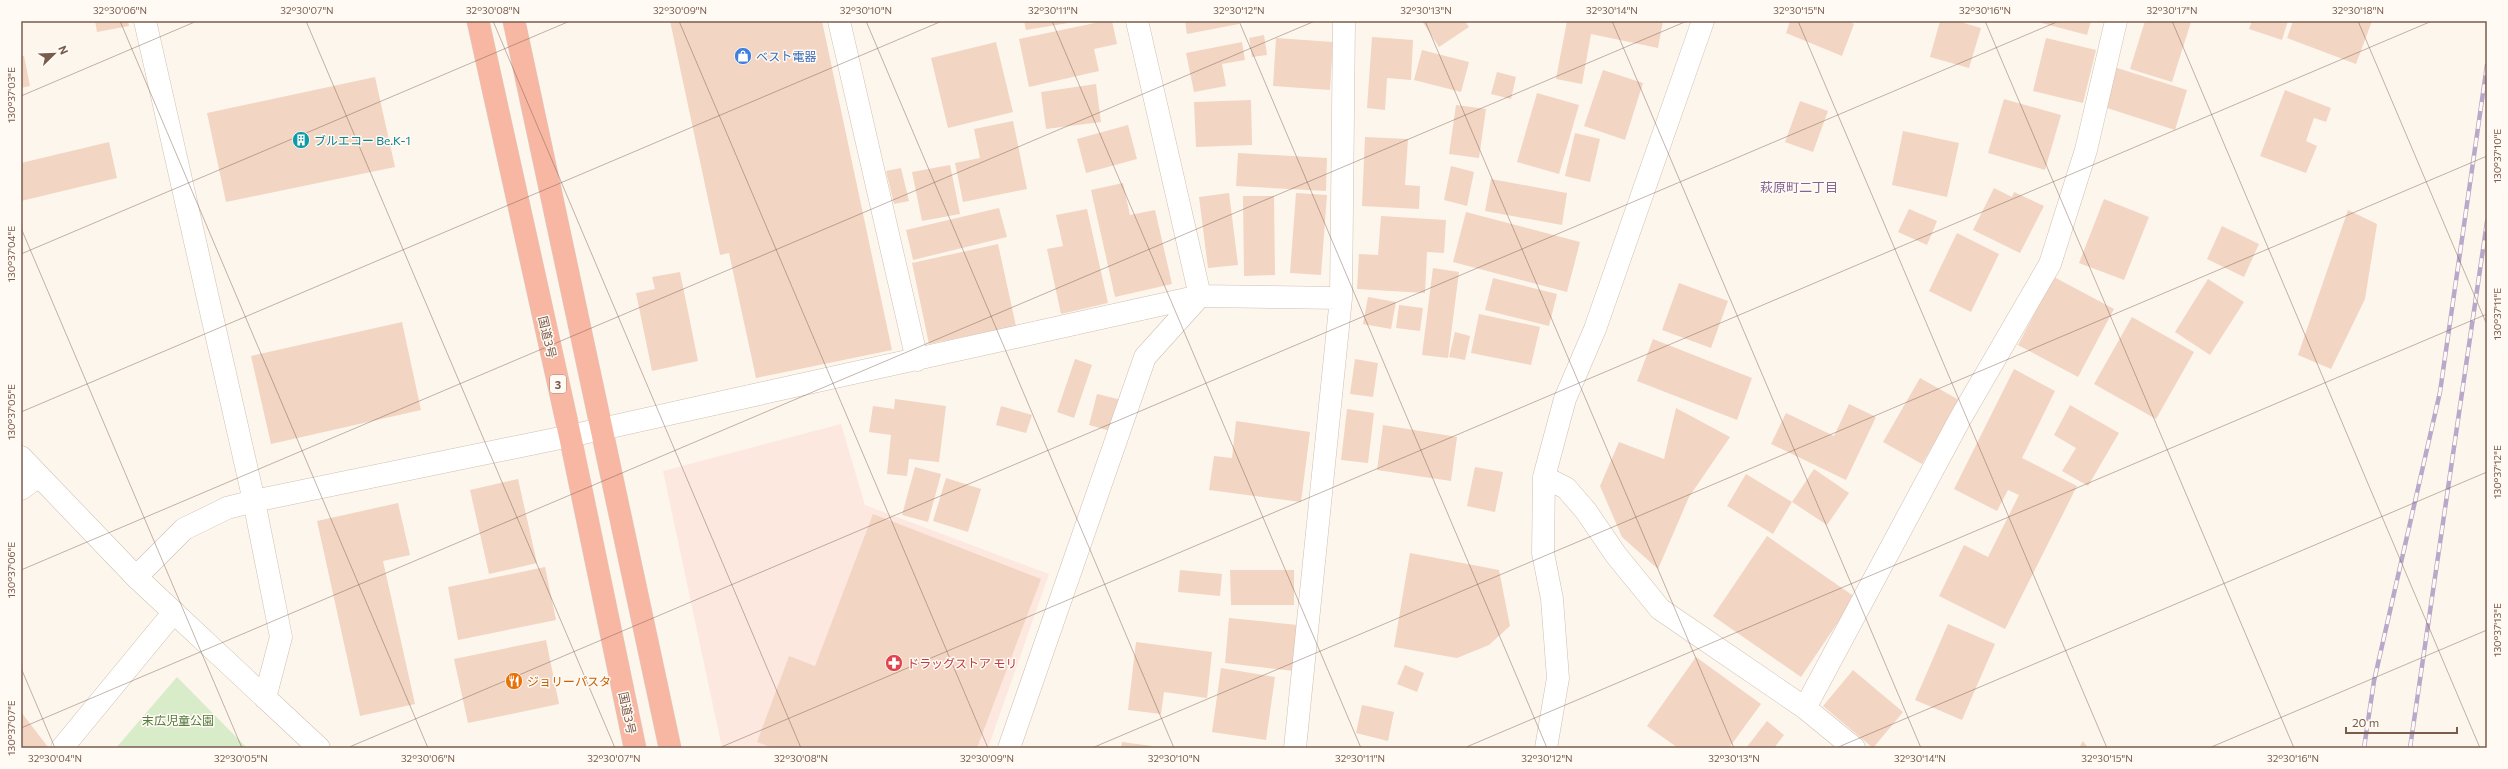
<svg xmlns="http://www.w3.org/2000/svg" width="2508" height="769" viewBox="0 0 2508 769" font-family="Commissioner,'Noto Sans JP',sans-serif">
  <rect width="100%" height="100%" fill="#fdf6ec"/>
  <path fill="#fde8e0" d="M841,424L865,505L1049,574L988,748H722L663,471Z"/>
  <path fill="#d8ecc9" d="M177,677L247,748H116Z"/>
  <path fill="#f3d5c3" d="M95,21H128L129,26L97,32Z
    M670,21H822L892,350L756,378L729,253L720,255Z
    M1024,21H1074V22L1026,30Z
    M1104,21H1112L1117,44L1094,49L1099,71L1029,87L1019,39Z
    M1185,21H1238L1239,24L1187,34Z
    M1422,21H1465L1469,27L1439,47Z
    M1567,21H1663L1658,48L1591,34L1582,84L1556,79Z
    M1790,21H1847L1854,24L1842,56L1786,33Z
    M1940,21H1957L1981,28L1969,68L1930,57Z
    M2034,21H2091L2087,35Z
    M2145,21L2191,22L2172,82L2130,69Z
    M2252,21H2288L2282,40L2249,29Z
    M2293,21H2372L2356,64L2287,38Z
    M1264,35L1267,55L1252,57L1249,38Z
    M1372,37L1413,40L1411,80L1387,78L1385,110L1367,108Z
    M1276,38L1333,42L1330,90L1273,86Z
    M2046,38L2096,50L2083,103L2033,91Z
    M996,42L1013,112L948,128L931,58Z
    M1242,42L1245,60L1222,64L1226,86L1194,92L1186,53Z
    M1422,50L1469,62L1461,92L1414,80Z
    M24,56L30,86L21,88V57Z
    M2114,67L2187,90L2175,130L2101,106Z
    M1603,70L1643,83L1625,140L1584,126Z
    M1497,72L1516,77L1511,99L1491,94Z
    M375,77L395,167L226,202L207,113Z
    M1096,84L1101,122L1046,129L1041,92Z
    M2285,90L2331,108L2326,122L2314,118L2306,141L2317,146L2306,173L2260,156Z
    M1537,93L1579,105L1559,174L1517,162Z
    M2004,99L2061,115L2045,170L1988,153Z
    M1251,100L1252,145L1196,147L1194,102Z
    M1800,101L1828,111L1813,152L1785,142Z
    M1456,105L1486,109L1479,158L1449,154Z
    M1013,121L1027,189L963,202L955,163L980,158L974,129Z
    M1128,125L1137,159L1086,173L1077,139Z
    M1903,131L1959,143L1947,197L1892,185Z
    M1575,133L1600,139L1590,182L1565,176Z
    M1365,137L1408,139L1405,185L1420,186L1419,209L1362,206Z
    M109,142L117,178L21,201V163Z
    M1238,153L1327,158L1326,191L1236,186Z
    M950,165L960,214L922,221L912,172Z
    M1451,166L1474,172L1467,206L1444,200Z
    M901,168L909,201L894,204L886,171Z
    M1491,179L1567,193L1562,225L1485,211Z
    M1123,183L1130,215L1155,210L1172,284L1115,297L1091,190Z
    M1994,188L2012,197L2014,192L2044,206L2020,253L1973,230Z
    M1229,193L1238,265L1208,268L1199,197Z
    M1296,193L1327,195L1321,275L1290,273Z
    M1243,196H1274L1275,275L1244,276Z
    M2104,199L2149,217L2124,280L2079,263Z
    M999,208L1007,237L913,260L906,230Z
    M1087,209L1108,303L1061,314L1047,249L1063,246L1056,215Z
    M1909,209L1937,221L1927,245L1898,232Z
    M2348,210L2377,224L2365,299L2331,369L2298,355Z
    M1466,212L1580,242L1567,292L1453,262Z
    M1381,216L1446,220L1444,253L1427,252L1425,293L1357,289L1359,254L1378,255Z
    M2222,226L2259,244L2244,277L2207,259Z
    M1957,233L1999,254L1971,312L1929,291Z
    M998,244L1016,326L929,344L912,263Z
    M1433,268L1459,272L1448,358L1422,355Z
    M680,272L698,361L652,371L636,293L655,289L652,277Z
    M2054,277L2114,309L2078,377L2018,345Z
    M1493,278L1557,294L1549,326L1485,310Z
    M2208,279L2244,302L2210,355L2175,332Z
    M1679,283L1728,301L1711,348L1662,330Z
    M1368,297L1396,302L1391,329L1363,324Z
    M1399,305L1423,308L1420,331L1396,328Z
    M1479,314L1540,327L1531,365L1471,353Z
    M2132,317L2194,352L2156,419L2094,384Z
    M402,322L421,410L271,444L251,356Z
    M1455,332L1470,336L1465,360L1449,357Z
    M1653,339L1752,378L1737,420L1637,381Z
    M1075,359L1092,365L1074,418L1057,412Z
    M1355,359L1378,363L1373,397L1350,394Z
    M2014,369L2055,391L2022,458L2077,486L2005,629L1939,596L1964,545L1988,557L2019,495L2008,490L1997,511L1954,489Z
    M1920,378L1959,400L1922,464L1883,442Z
    M1097,394L1126,401L1118,433L1089,425Z
    M895,399L946,406L939,462L909,459L907,476L887,474L891,435L869,432L873,406L894,409Z
    M1849,404L1876,417L1846,480L1771,444L1786,413L1834,436Z
    M2070,405L2119,433L2088,486L2062,471L2076,448L2054,435Z
    M1001,406L1032,415L1026,433L996,425Z
    M1676,408L1730,437L1689,497L1658,569L1622,537L1600,486L1619,442L1664,459Z
    M1347,409L1374,413L1368,463L1341,460Z
    M1236,421L1310,432L1301,502L1209,490L1214,456L1232,458Z
    M1383,425L1457,437L1451,481L1377,470Z
    M915,467L941,474L928,522L902,515Z
    M1475,467L1503,472L1495,512L1467,506Z
    M1814,469L1849,493L1827,525L1792,502Z
    M1746,474L1792,502L1773,534L1727,506Z
    M946,478L981,489L968,532L933,521Z
    M518,479L537,563L489,574L470,490Z
    M398,503L410,555L383,561L415,704L360,716L317,521Z
    M873,514L1041,579L977,748H773L757,742L789,656L815,666Z
    M1767,536L1855,597L1801,677L1713,616Z
    M1410,553L1499,570L1510,626L1489,645L1457,658L1394,647Z
    M545,567L556,620L458,640L448,587Z
    M1180,570L1222,574L1220,596L1178,592Z
    M1230,570H1294V605H1231Z
    M1229,618L1298,625L1294,671L1225,663Z
    M1948,624L1995,644L1962,720L1915,700Z
    M546,640L559,704L468,723L454,659Z
    M1136,642L1212,652L1207,698L1164,692L1161,714L1128,710Z
    M1696,657L1761,704L1729,748H1678L1647,726Z
    M1405,665L1424,673L1417,692L1397,684Z
    M1221,668L1275,677L1266,740L1212,732Z
    M1853,670L1903,712L1873,748L1823,706Z
    M1362,705L1394,712L1388,741L1356,733Z
    M21,712L48,747L46,748H21Z
    M1767,721L1784,735L1774,748H1746Z
    M2083,741L2088,748H2079Z
    M1122,742L1152,746L1151,748H1121Z"/>
  <g fill="none" stroke-linecap="round" stroke-linejoin="round">
    <defs>
      <path id="minor" d="M145,21L254,501L281,637L265,698
        M839,21L917,360
        M1137,21L1200,296
        M21,457L136,577L319,748
        M1544,477L1566,488L1586,511L1616,555L1660,609L1805,708L1854,748
        M21,489L39,476
        M136,577L184,529L227,508L254,501L570,436L1200,296L1341,298
        M1805,708L1960,419L2050,264L2086,150L2116,21
        M62,748L174,612
        M1009,748L1145,357L1200,296
        M1295,748L1341,298L1344,21
        M1546,748L1558,678L1552,599L1543,553L1544,477L1565,399L1595,329L1703,21"/>
      <path id="highway" d="M478,21L570,436L635,748
        M514,21L670,748"/>
    </defs>
    <use href="#minor" stroke="#d1beb0" stroke-width="23"/>
    <use href="#highway" stroke="#dad1cd" stroke-width="23"/>
    <use href="#minor" stroke="#fff" stroke-width="22"/>
    <use href="#highway" stroke="#f7b7a3" stroke-width="22"/>
    <defs>
      <path id="rail" d="M2364,748L2374,681L2440,392L2487,65
        M2410,748L2487,222"/>
    </defs>
    <use href="#rail" stroke="#b9a8c9" stroke-width="4.5"/>
    <use href="#rail" stroke="#fffaf3" stroke-width="3" stroke-dasharray="9" stroke-linecap="butt"/>
  </g>
  <path fill="none" stroke="#7a5c4d" stroke-width="1" stroke-opacity="0.45" d="M120,21L428,748M306,21L615,748M493,21L801,748M679,21L988,748M866,21L1174,748M1052,21L1361,748M1239,21L1547,748M1425,21L1734,748M1612,21L1921,748M1798,21L2107,748M1985,21L2294,748M2172,21L2480,748M2358,21L2487,325M21,96L197,21M21,228L242,748M21,254L570,21M21,412L942,21M21,570L1315,21M21,668L55,748M21,728L1687,21M347,748L2059,21M719,748L2432,21M1092,748L2487,156M1464,748L2487,314M1836,748L2487,472M2209,748L2487,630"/>
  <defs>
    <symbol id="shop-disc" viewBox="-11 -11 22 22"><circle r="9.5" fill="#3f7fe0" stroke="#fffaf3"/><path d="M-5-2.5h2.3a2.7 3.5 0 0 1 5.4 0H5L5.5 6h-11ZM-1.5-2.5h3a1.5 2.3 0 0 0-3 0Z" fill="#fff"/></symbol>
    <symbol id="building-disc" viewBox="-11 -11 22 22"><circle r="9.5" fill="#0f9aa8" stroke="#fffaf3"/><path d="M-4-6H4V6H1V3H-1V6H-4ZM-2.5-4.3h1.7v1.8h-1.7ZM.8-4.3h1.7v1.8H.8ZM-2.5-1h1.7V.8h-1.7ZM.8-1h1.7V.8H.8Z" fill="#fff"/></symbol>
    <symbol id="pharmacy-disc" viewBox="-11 -11 22 22"><circle r="9.5" fill="#e0444e" stroke="#fffaf3"/><path d="M-2-6h4v4h4v4h-4v4h-4v-4h-4v-4h4Z" fill="#fff"/></symbol>
    <symbol id="restaurant-disc" viewBox="-11 -11 22 22"><circle r="9.5" fill="#e8710a" stroke="#fffaf3"/><path d="M-5-6h1v4h1v-4h1v4h1v-4h1v5L-1.5 .5V6h-2V.5L-5-1ZM5-6V6H3V1.5H1.5Q1.5-4 5-6Z" fill="#fff"/></symbol>
  </defs>
  <g fill-rule="evenodd">
    <use href="#shop-disc" x="733" y="46" width="20" height="20"/>
    <use href="#building-disc" x="291" y="130" width="20" height="20"/>
    <use href="#pharmacy-disc" x="884" y="653" width="20" height="20"/>
    <use href="#restaurant-disc" x="504" y="671" width="20" height="20"/>
  </g>
  <g text-anchor="middle" dominant-baseline="central" stroke-width="3" stroke-linejoin="round" paint-order="stroke">
    <rect fill="#fffaf3" stroke="#a28b7f" stroke-width="1" x="550" y="375" width="16" height="18" rx="3"/>
    <g font-size="11" font-weight="bold" fill="#7a5c4d">
      <text x="558" y="384">3</text>
    </g>
    <g font-size="12" fill="#366cbe" stroke="#fffaf3" text-anchor="start">
      <text x="756" y="56">ベスト電器</text>
    </g>
    <g font-size="12" fill="#0d838f" stroke="#fffaf3" text-anchor="start">
      <text x="314" y="140">ブルエコー Be.K-1</text>
    </g>
    <g font-size="12" fill="#7a5c4d" stroke="#fffaf3">
      <text transform="translate(548 337) rotate(77)">国道3号</text>
      <text transform="translate(628 713) rotate(78)">国道3号</text>
    </g>
    <g font-size="12" fill="#be3a42" stroke="#fffaf3" text-anchor="start">
      <text x="907" y="663">ドラッグストア モリ</text>
    </g>
    <g font-size="12" fill="#c56008" stroke="#fffaf3" text-anchor="start">
      <text x="527" y="681">ジョリーパスタ</text>
    </g>
    <g font-size="12" fill="#537a41" stroke="#fffaf3">
      <text x="178" y="720">末広児童公園</text>
    </g>
    <g font-size="13" fill="#846695" stroke="#fffaf3">
      <text x="1799" y="187">萩原町二丁目</text>
    </g>
  </g>
  <rect width="2508" height="769" fill="none" stroke="#fffaf3" stroke-width="44"/>
  <g transform="translate(54 54) rotate(67)" stroke="#fffaf3" stroke-width="3" paint-order="stroke">
  <path d="M0-3L7 15L0 10L-7 15Z" fill="#7a5c4d"/>
  <text y="-6" font-size="11" font-weight="bold" text-anchor="middle" fill="#7a5c4d">N</text>
  </g>
  <path d="M2346 727v6h111v-6" fill="none" stroke="#7a5c4d" stroke-width="2"/>
  <text x="2352" y="727" font-size="12" fill="#7a5c4d" stroke="#fffaf3" stroke-width="3" paint-order="stroke">20 m</text>
  <rect x="22" y="22" width="2464" height="725" fill="none" stroke="#7a5c4d" stroke-width="1.5"/>
  <g font-size="10" text-anchor="middle" fill="#7a5c4d">
    <text x="120" y="14">32°30'06"N</text>
    <text x="307" y="14">32°30'07"N</text>
    <text x="493" y="14">32°30'08"N</text>
    <text x="680" y="14">32°30'09"N</text>
    <text x="866" y="14">32°30'10"N</text>
    <text x="1053" y="14">32°30'11"N</text>
    <text x="1239" y="14">32°30'12"N</text>
    <text x="1426" y="14">32°30'13"N</text>
    <text x="1612" y="14">32°30'14"N</text>
    <text x="1799" y="14">32°30'15"N</text>
    <text x="1985" y="14">32°30'16"N</text>
    <text x="2172" y="14">32°30'17"N</text>
    <text x="2358" y="14">32°30'18"N</text>
    <text transform="translate(11 95) rotate(-90)" y="4">130°37'03"E</text>
    <text transform="translate(2497 156) rotate(-90)" y="4">130°37'10"E</text>
    <text transform="translate(11 254) rotate(-90)" y="4">130°37'04"E</text>
    <text transform="translate(2497 314) rotate(-90)" y="4">130°37'11"E</text>
    <text transform="translate(11 412) rotate(-90)" y="4">130°37'05"E</text>
    <text transform="translate(2497 472) rotate(-90)" y="4">130°37'12"E</text>
    <text transform="translate(11 570) rotate(-90)" y="4">130°37'06"E</text>
    <text transform="translate(2497 630) rotate(-90)" y="4">130°37'13"E</text>
    <text transform="translate(11 728) rotate(-90)" y="4">130°37'07"E</text>
    <text x="55" y="762">32°30'04"N</text>
    <text x="241" y="762">32°30'05"N</text>
    <text x="428" y="762">32°30'06"N</text>
    <text x="614" y="762">32°30'07"N</text>
    <text x="801" y="762">32°30'08"N</text>
    <text x="987" y="762">32°30'09"N</text>
    <text x="1174" y="762">32°30'10"N</text>
    <text x="1360" y="762">32°30'11"N</text>
    <text x="1547" y="762">32°30'12"N</text>
    <text x="1734" y="762">32°30'13"N</text>
    <text x="1920" y="762">32°30'14"N</text>
    <text x="2107" y="762">32°30'15"N</text>
    <text x="2293" y="762">32°30'16"N</text>
  </g>
</svg>
